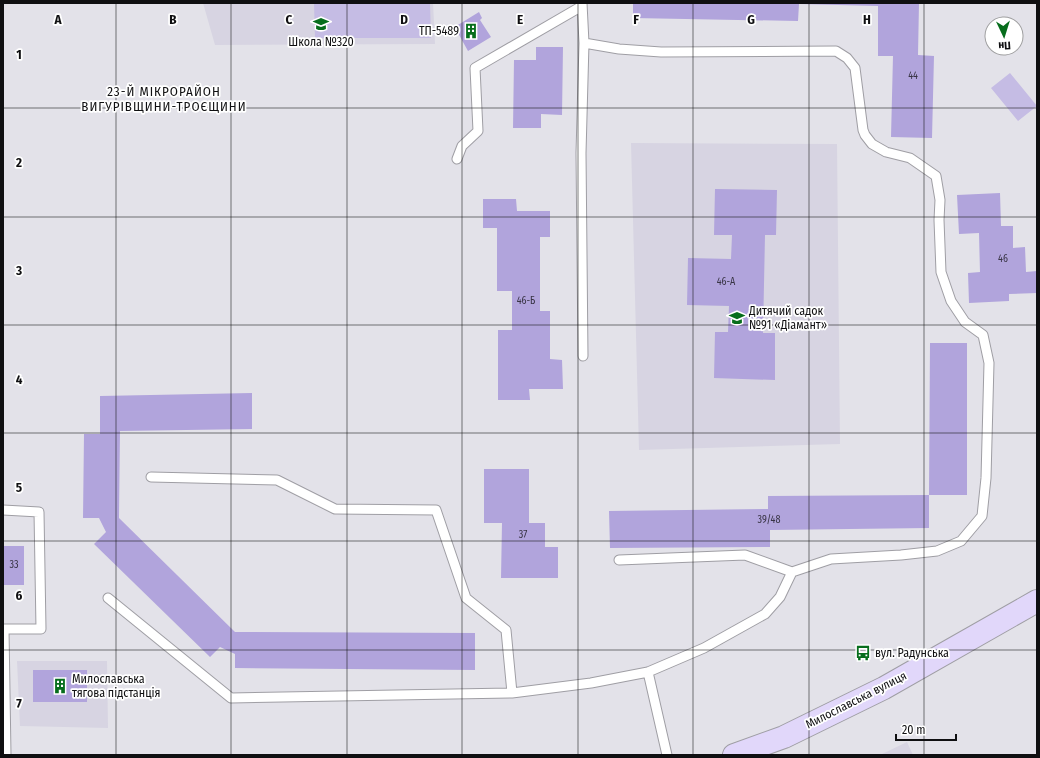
<svg xmlns="http://www.w3.org/2000/svg" width="1040" height="758" viewBox="0 0 1040 758" font-family="'Fira Sans Condensed',sans-serif">
  <rect width="100%" height="100%" fill="#e3e2e9"/>
  <path fill="#d7d4e2" d="M203,3H433L435,44L215,45Z
    M631,143L837,144L840,444L639,450Z
    M17,661H107L108,728L20,726Z
    M907,742L913,755H880Z"/>
  <path fill="#c5bce4" d="M314,3H430L431,38H315Z
    M1010,73L1037,106L1018,121L991,88Z"/>
  <path fill="#b1a4dc" d="M633,3H919L918,55L934,56L932,138L891,137L893,56H878V6L799,4L798,21L633,18Z
    M479,12L482,18L480,20L491,37L468,51L458,33L456,34L453,28Z
    M536,47H563L562,115L541,114V128H513L514,60H536Z
    M715,189L777,190L776,235H765L763,333H775V380L714,378L715,332H728L729,306L687,305L688,258L731,259L732,235H714Z
    M1000,193L1001,226H1013V248L1025,247L1026,272L1037,271V293L1009,294V301L969,303L968,273L980,272L979,233L959,234L957,195Z
    M483,199H516L517,211H550V237H540V311H550V359L562,360L563,389H529L530,400H498V330H512V291H497V228H483Z
    M930,343H967V495H929Z
    M252,393V429L120,431L119,518L235,632L475,633V670L235,668V654L220,647L210,657L94,544L106,532L99,518H83L84,434H100V396Z
    M484,469H529V523H545V547H558V578H501L502,523H484Z
    M929,495V528L770,530V547L610,548L609,511L768,509V496Z
    M3,546H24V585H3Z
    M33,670H87V702H33Z"/>
  <g fill="none" stroke-linecap="round" stroke-linejoin="round">
    <defs>
      <path id="lane" d="M582,3L584,43L581,153L583,356
        M584,43L619,49L661,52L836,51L847,58L855,68L863,130L865,135L872,144L886,152L910,158L936,176L940,200L939,220L941,272L951,301L965,322L983,335L989,363L986,478L982,516L961,541L937,551L901,555L831,559L792,572L745,555L619,560
        M457,159L462,146L478,131L475,68L582,6
        M151,477L277,480L335,509L436,510L466,598L506,630L512,693
        M3,510L39,512L41,629H3
        M108,598L231,698L512,693L591,683L648,672L704,648L765,614L780,597L792,572
        M4,629L6,755
        M648,672L667,755"/>
      <path id="secondary" d="M734,755L784,737L884,688L1037,601"/>
    </defs>
    <use href="#lane" stroke="#9f9ea4" stroke-width="11"/>
    <use href="#secondary" stroke="#9f9ea4" stroke-width="24"/>
    <use href="#lane" stroke="#fff" stroke-width="9"/>
    <use href="#secondary" stroke="#e1d7fa" stroke-width="22"/>
  </g>
  <path fill="none" stroke="#0f0f11" stroke-width="1" stroke-opacity="0.55" d="M116,3V755M231,3V755M347,3V755M462,3V755M578,3V755M693,3V755M809,3V755M924,3V755M3,108H1037M3,217H1037M3,325H1037M3,433H1037M3,541H1037M3,650H1037"/>
  <defs>
    <symbol id="school-bare" viewBox="-9 -9 18 18"><path d="M0-5L7-2L0 1L-7-2ZM-4 1L0 2.5L4 1V4Q0 6-4 4Z" fill="#066d1c" stroke="#fff" stroke-width="2.5" paint-order="stroke"/></symbol>
    <symbol id="building-bare" viewBox="-9 -9 18 18"><path d="M-4-6H4V6H1V3H-1V6H-4ZM-2.5-4.3h1.7v1.8h-1.7ZM.8-4.3h1.7v1.8H.8ZM-2.5-1h1.7V.8h-1.7ZM.8-1h1.7V.8H.8Z" fill="#066d1c" stroke="#fff" stroke-width="2.5" paint-order="stroke"/></symbol>
    <symbol id="bus-bare" viewBox="-9 -9 18 18"><path d="M-5-6H5V4H4V6H2V4H-2V6H-4V4H-5ZM-3.5-4V0h7V-4ZM-3.5 1.2v1.5H-2V1.2ZM2 1.2v1.5H3.5V1.2Z" fill="#066d1c" stroke="#fff" stroke-width="2.5" paint-order="stroke"/></symbol>
  </defs>
  <g fill-rule="evenodd">
    <use href="#school-bare" x="310" y="13" width="22" height="22"/>
    <use href="#building-bare" x="460" y="20" width="22" height="22"/>
    <use href="#school-bare" x="726" y="307" width="22" height="22"/>
    <use href="#bus-bare" x="852" y="642" width="22" height="22"/>
    <use href="#building-bare" x="49" y="675" width="22" height="22"/>
  </g>
  <g text-anchor="middle" dominant-baseline="central" stroke-width="3.5" stroke-linejoin="round" paint-order="stroke">
    <g font-size="10" fill="#383444">
      <text x="913" y="76">44</text>
      <text x="1003" y="259">46</text>
      <text x="726" y="282">46-А</text>
      <text x="526" y="301">46-Б</text>
      <text x="769" y="520">39/48</text>
      <text x="523" y="535">37</text>
      <text x="14" y="565">33</text>
    </g>
    <g font-size="12" fill="#0f0f11" stroke="#fff" text-anchor="start">
      <text x="459" y="31" text-anchor="end">ТП-5489</text>
      <text x="321" y="42" text-anchor="middle">Школа №320</text>
      <text x="749" y="311">Дитячий садок<tspan x="749" dy="14">№91 «Діамант»</tspan></text>
      <text x="875" y="653">вул. Радунська</text>
      <text x="72" y="679">Милославська<tspan x="72" dy="14">тягова пiдстанцiя</tspan></text>
    </g>
    <g font-size="12" fill="#0f0f11" stroke="#fff">
      <text transform="translate(856 700) rotate(-27)">Милославська вулиця</text>
    </g>
    <g font-size="13" letter-spacing="1" fill="#0f0f11" stroke="#fff">
      <text x="164" y="91">23-Й МІКРОРАЙОН<tspan x="164" dy="15">ВИГУРІВЩИНИ-ТРОЄЩИНИ</tspan></text>
    </g>
  </g>
  <g font-size="13" text-anchor="middle" font-weight="bold" fill="#0f0f11" stroke="#fff" stroke-width="3.5" stroke-linejoin="round" paint-order="stroke">
    <text x="58" y="24">A</text>
    <text x="173" y="24">B</text>
    <text x="289" y="24">C</text>
    <text x="404" y="24">D</text>
    <text x="520" y="24">E</text>
    <text x="636" y="24">F</text>
    <text x="751" y="24">G</text>
    <text x="867" y="24">H</text>
    <text x="19" y="59">1</text>
    <text x="19" y="167">2</text>
    <text x="19" y="275">3</text>
    <text x="19" y="384">4</text>
    <text x="19" y="492">5</text>
    <text x="19" y="600">6</text>
    <text x="19" y="708">7</text>
  </g>
  <rect width="1040" height="758" fill="none" stroke="#0f0f11" stroke-width="8"/>
  <g transform="translate(1004 36) rotate(176)"><circle r="19" fill="#ffffff" stroke="#9f9fa0"/>
  <path d="M0-3L7 15L0 10L-7 15Z" fill="#066d1c"/>
  <text y="-6" font-size="11" font-weight="bold" text-anchor="middle" fill="#0f0f11">Пн</text>
  </g>
  <path d="M896 734v6h60v-6" fill="none" stroke="#0f0f11" stroke-width="2"/>
  <text x="902" y="734" font-size="12" fill="#0f0f11" stroke="#ffffff" stroke-width="3" paint-order="stroke">20 m</text>
</svg>
